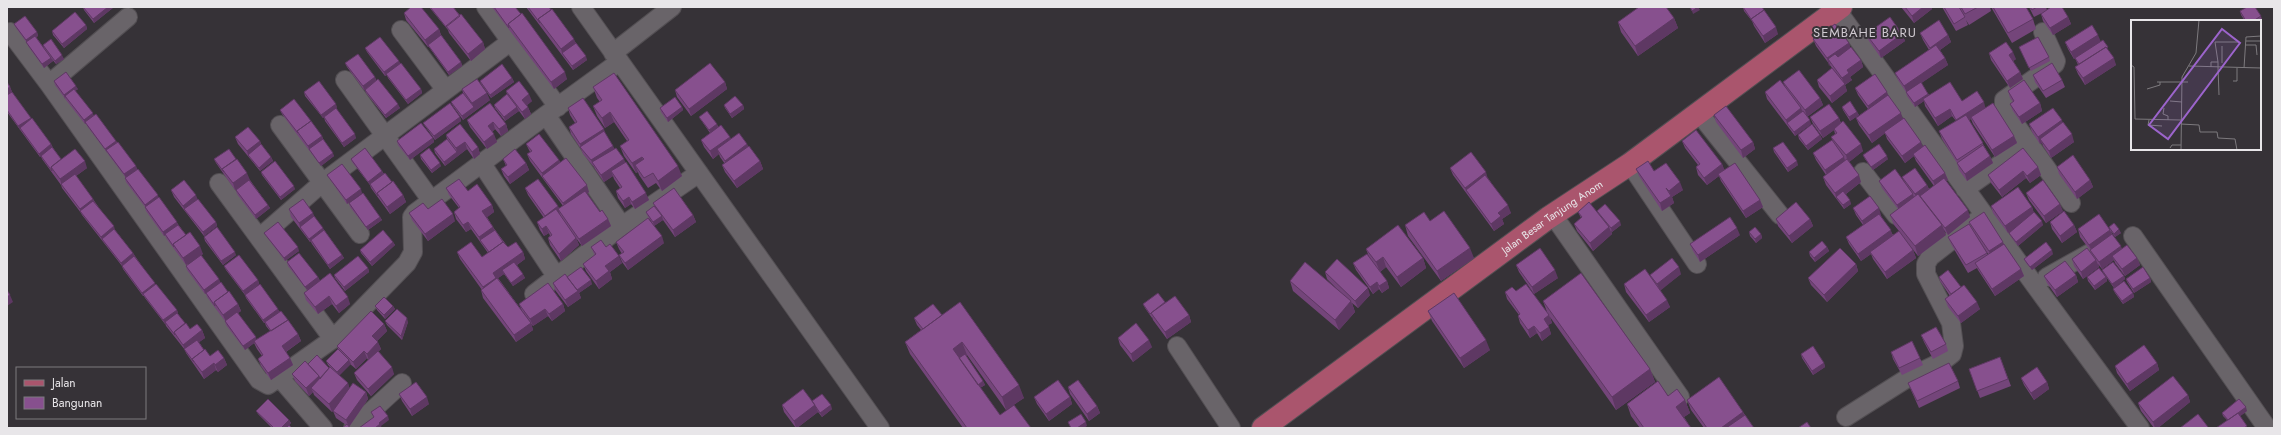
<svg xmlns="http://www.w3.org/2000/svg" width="2281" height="435" viewBox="0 0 2281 435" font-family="Jost,sans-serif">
  <rect width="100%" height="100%" fill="#363237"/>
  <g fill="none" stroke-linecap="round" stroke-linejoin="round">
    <defs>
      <path id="minor" d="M486,7L558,107
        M581,7L880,428
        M1837,10L2034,284L2140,428
        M401,30L445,89
        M10,32L49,84L259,380L268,385L333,339L407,263L413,252L412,217L415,213L546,115
        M2043,32L2056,61L2055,64L2004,100V108L2071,203
        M613,53L672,7
        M619,62L546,115L622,226L699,173
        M345,80L431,200
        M49,84L128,17
        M1698,112L1780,215
        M280,125L360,234
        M482,164L556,276
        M1630,164L1697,264
        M1863,172L1896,215H1900L1914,204
        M219,183L333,339
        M1965,189L2030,143
        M1553,215L1680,397
        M2133,236L2267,428
        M259,238L322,183L510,42
        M2047,277L2090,253
        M534,294L622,226
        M1177,346L1231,428
        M280,378L323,428
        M1846,417L1906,379L1943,361L1952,354L1954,346L1951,323L1926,274V264L1930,257L1984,215
        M353,428L402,383"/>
      <g id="major">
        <path id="s1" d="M1263,428L1548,218L1630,164L1841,7"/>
      </g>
    </defs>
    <use href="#minor" stroke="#534f53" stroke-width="20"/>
    <use href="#major" stroke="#534f53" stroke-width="24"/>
    <use href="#minor" stroke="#696469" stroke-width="18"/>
    <use href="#major" stroke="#aa556d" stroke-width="22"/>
  </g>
  <path fill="#74457a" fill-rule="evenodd" d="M83,7H114L94,23L84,10Z
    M429,7H453L483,42L485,49L471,61L449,33L448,30Z
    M492,7H515L567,79L554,89Z
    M526,7H549L576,43L587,60L573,70Z
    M1743,7L1778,34L1765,43L1754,26L1752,21L1744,11Z
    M1901,7H1932V9L1914,23Z
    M1942,7H1990L1991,11L1969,25L1966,20L1968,25L1956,31Z
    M1991,7H2026L2033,19L2036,29L2012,43Z
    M2029,7H2046L2047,10L2068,17L2071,24L2053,35L2043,21L2041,14L2042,13L2034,17Z
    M2240,11L2261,16L2262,20L2260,21H2245L2241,15Z
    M404,13L439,29L441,35L461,62L462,66L449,75L429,47H428L406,20Z
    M1674,18L1678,28L1638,56L1621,32L1618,22Z
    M14,24L37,32L38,36L36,37L44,48L43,45L64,59L56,64L51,58L53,61L44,68L28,46L27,43L16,28Z
    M86,25L87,29L64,48L53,35L52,31Z
    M1920,33L1948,35L1951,42L1940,50L1945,58L1948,65L1921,83L1929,95L1962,101L1985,108L2014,136L2017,143L1995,157L1973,124L1971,119L1969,120L1990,156L1993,163L1967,181L1959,170L1957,163L1942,139L1939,131L1956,121L1952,116L1938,126L1925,106L1924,101L1915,107L1907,96L1906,92L1898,80L1895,73L1929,50L1923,40Z
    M1866,34H1902L1905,41L1881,58L1869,41Z
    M1813,39L1849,43L1850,48L1861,60L1863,67L1850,77L1852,80L1845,85L1847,91L1832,103L1819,87L1817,80L1832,68L1816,46Z
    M2100,41L2109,51L2116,65L2085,85L2078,74L2075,67L2078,65L2075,58L2074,59L2068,49L2065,42Z
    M2019,47L2049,57L2050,61L2031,71Z
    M365,48L399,61L400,64L421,89L422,93L408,104L388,78L387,75L385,76L367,52Z
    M1989,53L2016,59L2013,61L2020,72L2023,79L2010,88L1991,60Z
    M345,63L375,77L376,80L400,108L386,118L366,93L365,90L366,89L364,90L347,67Z
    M2033,75L2062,80L2065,87L2046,98L2035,82Z
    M512,78L514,82L491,98L481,84L480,81Z
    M54,81L78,89L75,91L94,116L116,141L136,166L137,170L158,195V197L186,235L203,254L186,265L166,238L165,235L164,236L146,211L145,207L126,182L125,178H126L87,126L86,123L85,124L66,100L55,85Z
    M7,82L10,87L12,92L31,119L51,144L53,148L61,159L87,168L76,176L93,199L95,202L115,230L133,253L135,256L155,285L177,310L178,314L185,323L190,329L202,330L205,338L199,342L204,350L210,356L224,358L227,365L218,372L216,370L204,379L186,353L185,350L166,326L165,323V324L145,298L144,296H143L123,269L122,266L82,215L81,213L62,188L61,185L42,159L41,156L40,157L7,112Z
    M725,82L727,89L691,116L677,97L675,90Z
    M1783,82L1820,98L1823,105L1807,117L1811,124L1795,136L1767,99L1765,92L1785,86Z
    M593,87L682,176L662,191L656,183L648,188L639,175L638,172L636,173L624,156L620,146L627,141L614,122L605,128L597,116L593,106L600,102L597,98Z
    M1855,88L1889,97L1903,119L1923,147L1945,173L1948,180L1946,181L1970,217L1948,235L1943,229L1946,235L1918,256L1904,238L1913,250L1916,258L1887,279L1873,259L1871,254L1861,261L1849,244L1846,237L1863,225L1856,215L1853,208L1881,215V216L1893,235L1899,231L1894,225L1890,215L1898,209L1882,188L1879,181L1905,183L1902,177L1927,185L1929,189L1934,186L1916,161L1914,156L1905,163L1887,139L1885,133L1872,143L1859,125L1856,118L1868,109L1858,95Z
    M462,89L490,100L463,120L453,106L451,102L463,93Z
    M506,91L532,101L527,105L531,114L525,119L519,111L505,121L495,108L494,105L507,94Z
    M2008,91L2040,103L2042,111L2022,124L2013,111L2010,104L2013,102L2010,98Z
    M304,92L337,107L335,109L356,138L344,147L325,121L324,117L323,118L305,96Z
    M724,105H743L744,109L732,118L725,108Z
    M682,107L683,110L668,122L661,112L660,108Z
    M1842,107L1857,112L1859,115L1850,121L1843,110Z
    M568,108L605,133L613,146L614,149L625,162L649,200L635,209L631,204L625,208L618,198L616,191L620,188L614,179L613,176L604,182L595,169L594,167L583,154L581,149L571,134L569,127L575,123L570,115Z
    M280,110L322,136L323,139L334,156L321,166L299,137L282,114Z
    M1714,115L1753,142L1755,149L1743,158L1716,122Z
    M460,117L461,121L435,140L425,126L423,123Z
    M699,117L717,124L718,127L730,137L731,140L747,144L748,147L760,161L763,169L737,188L725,172L722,165L725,164L720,157L719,154L713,159L704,147L701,140L710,133L701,120Z
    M1810,117L1839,118L1841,123L1863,151L1849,162L1861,182L1846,194L1851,204L1844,209L1826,185L1823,177L1826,175L1816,160L1813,153L1833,141L1831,137L1835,134L1834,130L1823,138L1813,124Z
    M467,120L506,124L508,131L501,136L495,129L492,132L497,142L487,149L470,127Z
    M2062,123L2074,142L2051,158L2043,146L2042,143L2040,144L2032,132L2029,124Z
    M446,135L478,147L480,154L474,159L467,149L445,166L435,153L434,149L447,139Z
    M1798,135H1820L1822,139L1808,150L1799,139Z
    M235,137L260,141L261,144L271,157L273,161L260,171L238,144Z
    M433,138L434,142L410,160L398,145L397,141Z
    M1682,141L1722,164L1724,170L1760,200L1763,207L1746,218L1721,181L1719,176L1707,185L1698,175L1696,167L1698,165L1685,148Z
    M526,144L559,160L560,162L589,192L587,194L600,212L608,219L611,226L582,246L576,238L579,245L561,261L550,245L548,238L550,236L549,233L544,236L540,230L537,222L544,218L528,195L525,188L558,206L559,209L563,206L530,161L527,154L530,152Z
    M1773,148L1798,165L1788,172L1774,152Z
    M420,155L441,166L432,173L421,159Z
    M1863,155L1888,159L1873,170L1865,159Z
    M214,159L250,180L270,208L256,219L237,194L236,190L240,187L235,190L216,163Z
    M351,159L382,171L384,174L392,182L403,195L406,202L390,214L371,188L370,185L352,162Z
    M503,159L526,163L529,170L510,184L504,176L501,169L506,166Z
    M2038,167L2041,175L2030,183L2026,178L2002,197L1991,183L1988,175Z
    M2057,167L2090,180L2093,187L2077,199L2059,174Z
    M1450,168L1488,178L1511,213L1502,219L1504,224L1494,231L1453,175Z
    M1636,169L1654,171L1683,190L1672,197L1674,203L1662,211L1639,176Z
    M261,172L295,189L281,200L262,175Z
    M327,175L362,193L347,204L329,178Z
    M446,188L468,191L492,205L494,212L487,217L493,227L495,230L508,247L523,252L525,259L517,265L525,278L513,286L504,274L498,278L531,323L533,330L516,342L483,298L481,290H482L460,259L457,252L482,257L488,253L471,229L466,232L456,219L454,212L459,208L449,195Z
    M171,190L216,222L217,226L204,236L174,197Z
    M2026,193L2063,211L2046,223L2029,200Z
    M349,203L380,217L382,220L368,230L350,207Z
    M653,203L693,215L696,222L675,237L663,220L654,226L647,215L646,212L655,206Z
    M1991,206L2032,207L2034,213L2043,225L2018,246L2011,237L2009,233L2021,224L2008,233L1993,213Z
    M289,209L314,216L342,255L344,258L330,269L312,244L311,242H310L291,217Z
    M1578,212H1597L1621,225L1612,232L1611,230L1612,234L1593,251L1577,231L1574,224L1581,218Z
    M409,213L455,221L428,241L412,220Z
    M1776,219H1810L1813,226L1792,243L1778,226Z
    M1430,221L1474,258L1441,281L1408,236L1405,225Z
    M1969,222L2004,244L2021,269L2024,276L1995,296L1978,270L1977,268L1968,273L1951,244L1948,237L1972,228ZM1974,232L1988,254L1987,255V253Z
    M2050,222L2074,225L2077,232L2062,243L2052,229Z
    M2109,227L2121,233L2115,237L2111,231L2112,234L2122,249L2137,258L2140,265L2125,276L2115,263L2114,260L2102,269L2098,264L2099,267L2083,279L2074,266L2072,259L2091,253L2090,250L2080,237L2078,229H2110Z
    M1749,232L1761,234L1762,238L1756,243L1750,236Z
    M264,233L299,251L285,261L266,236Z
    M1740,235L1700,262L1693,251L1690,244Z
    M204,237L236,255L223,265L205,241Z
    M393,242L395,245L372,266L361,253L360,250Z
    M616,242L664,243L628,270L622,262L619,255L622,254L619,249Z
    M591,247H606L622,263L610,272L612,279L599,289L586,271L583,264L595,256Z
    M1827,247L1829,251L1815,262L1810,256L1809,252Z
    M1366,249L1423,258L1426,268L1401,287L1386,267L1380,272L1387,281L1389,288L1382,293L1379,289L1373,294L1356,270L1353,263L1369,257Z
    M2053,254L2032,270L2026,263L2024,259Z
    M287,262L318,277L320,281L307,290L288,266Z
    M1856,264L1858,271L1827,302L1811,285L1808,278Z
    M1516,265L1558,278L1534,294L1519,272Z
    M186,266L219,279L220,283L238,304L241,311L238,313L257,340L270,331L266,326L265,323H264L246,298L245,295L226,270L224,266L258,280L259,284L251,291L280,312L288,320L298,334L301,341L286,352L290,358L293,365L271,380L261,366L258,359L262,356L257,349L254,343L245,350L226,325L225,321L207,297L206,293L205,294L187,270Z
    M368,268L369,272L345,291L335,278L334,275Z
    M2102,270L2124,276L2125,279L2114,288L2104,274Z
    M1325,272L1370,295L1358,308L1352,303L1355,312L1339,330L1293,291L1290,281L1342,294L1327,279Z
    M330,273L350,304L339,313L332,304L318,314L306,300L304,293Z
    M1681,274L1660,290L1670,307L1649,322L1626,292L1624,284L1651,278L1650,275Z
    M2076,275L2078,282L2057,297L2047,283L2044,276Z
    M567,277L592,284L579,293L581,298L568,307L555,290L553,283Z
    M1939,277L1961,288L1980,309L1961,323L1948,307L1945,299L1950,296L1940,281Z
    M2087,277H2106L2107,281L2095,290L2088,281Z
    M2150,278L2151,282L2134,293L2127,282L2126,279Z
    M2113,289L2133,293L2134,297L2123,304L2115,293Z
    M1516,291L1547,312L1543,301L1650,369L1655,382L1616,410L1550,317L1552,323L1548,325L1551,334L1542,341L1537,333L1530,338L1520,323L1518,316L1519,315L1507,299L1505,292Z
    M1165,302L1189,315L1191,322L1167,339L1153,320L1152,317V318L1145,308L1143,304Z
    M519,304H563L565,311L552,321L548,316L533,326L522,311Z
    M375,306H393L395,309L385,319L377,310Z
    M1428,311L1490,350L1464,368L1432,321Z
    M942,315L1024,398L1006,410L967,355L966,356L983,381L985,385L980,388L1000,415L1031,428H963L910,354L905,342L921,330L917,325L914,318Z
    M385,321L408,322L402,340L387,325Z
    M384,324L387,331L377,341L381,349L378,352L394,374L371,396L357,380L354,373L368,360L367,358L356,369L350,364L339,375L348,383L349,388L366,392L368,399L349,427L336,418L333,411L338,405L332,412L314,395L313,392L309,396L295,381L292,374L308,364L329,368L333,370L328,365L326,361L338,349L337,346Z
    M1921,335L1946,344L1948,351L1933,359L1924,342Z
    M1118,338L1152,347L1133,362L1120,345Z
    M1891,352L1920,358L1923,365L1902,375L1893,359Z
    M1801,354L1824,363L1825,367L1813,375L1802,358Z
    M2000,357L2011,386L1980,398L1969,369Z
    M2157,363L2159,370L2130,391L2117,373L2115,366Z
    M2021,378L2047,382L2049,389L2034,400L2024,385Z
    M1958,381L1960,388L1919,408L1911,390L1908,383Z
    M1068,387L1097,406L1100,413L1089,421L1070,394Z
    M399,394L429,404L412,416L402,401Z
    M2188,395L2190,402L2158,428H2154L2141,411L2138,403Z
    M1668,396L1685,400L1690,413L1684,417L1691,428H1640L1631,416L1627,404Z
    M1034,397H1070L1072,404L1049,421L1037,404Z
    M1687,400L1743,412L1745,415L1754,428H1704L1691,410Z
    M782,405L832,409L822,417L818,412L797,428H796L784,412Z
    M256,411L289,420L291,423L286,428H292H272L258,414Z
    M2247,411L2240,416L2227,420L2223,416L2222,413Z"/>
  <path fill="#5e3863" d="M108,7H114L94,23L93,19Z
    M1698,7L1700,10L1693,14L1692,11Z
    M1923,7H1932V9L1914,23L1912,16Z
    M2068,17L2071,24L2053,35L2050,28Z
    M1674,18L1678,28L1638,56L1635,46Z
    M86,25L87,29L64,48L62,44Z
    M1776,27L1778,34L1765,43L1763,36Z
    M439,29L441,36L428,45L429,47H428L425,40Z
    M37,32L38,36L27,44L26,40Z
    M1902,34L1905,41L1881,58L1879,51Z
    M1948,35L1951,42L1933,55L1930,48Z
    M2098,35L2101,42L2074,59L2071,52Z
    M574,39L577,46L562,53L561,49Z
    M483,42L485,49L471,61L468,54Z
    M1849,43L1851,50L1831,64L1828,59L1830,65L1829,66L1827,58Z
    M2013,52L2016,59L2012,62L2009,55Z
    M62,55L64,59L56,64L55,61Z
    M586,56L587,60L573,70L572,66Z
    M51,58L53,61L44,68L42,64Z
    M1945,58L1948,65L1907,93L1904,86Z
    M2114,58L2116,65L2085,85L2083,78Z
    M1861,60L1863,67L1850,77L1852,80L1845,85L1847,91L1832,103L1830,96L1844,84L1842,78L1847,70Z
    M399,61L400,64L385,76L384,72Z
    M461,62L462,66L449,75L448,72Z
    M565,72L567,79L554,89L551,82Z
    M2020,72L2023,79L2010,88L2007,81Z
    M375,77L376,81L364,90L363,86Z
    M512,78L514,82L491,98L490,95Z
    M725,82L727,89L691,116L689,109Z
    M76,86L78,89L66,98L65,96V99L64,95Z
    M10,87L13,94L7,98V89Z
    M421,89L422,93L408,104L406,100Z
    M1887,92L1890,99L1870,113L1868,106Z
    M487,93L490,100L475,111L472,103Z
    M529,94L532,101L525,107L522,100Z
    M1928,94L1930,97L1923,99L1924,101L1915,107L1914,103Z
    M1820,98L1823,105L1807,117L1805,110Z
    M1984,102L1986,110L1971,117V119L1959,127L1956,120Z
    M2040,103L2042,111L2022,124L2019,117Z
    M336,104L337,107L323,118L321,115Z
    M398,104L400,108L386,118L385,115Z
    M743,105L744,109L732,118L730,114Z
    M474,107L475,111L463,120L462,116Z
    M517,107L519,111L505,121L504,117Z
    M528,107L531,114L525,119L522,112Z
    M682,107L683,110L668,122L667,118Z
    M1801,108L1804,115L1787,123L1786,120Z
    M1950,109L1952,116L1938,126L1935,118Z
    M610,112L614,122L605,128L602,118Z
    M1857,112L1859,115L1850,121L1849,117Z
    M93,113L94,117L85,124L84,120Z
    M1901,113L1903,120L1872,143L1869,135Z
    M460,117L461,121L435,140L434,136Z
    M31,118L32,121L20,128V130L18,126Z
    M1839,118L1841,125L1823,138L1820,131Z
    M1810,120L1811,124L1795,136L1794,132Z
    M2062,120L2064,128L2040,139L2042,143L2040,144L2038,137Z
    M493,122L495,129L490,133L488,126Z
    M506,124L508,131L501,136L499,129Z
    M717,124L718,128L711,134L709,130Z
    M604,129L606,136L581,148L580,144Z
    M355,134L356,138L344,147L342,143Z
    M494,134L497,142L487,149L484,142Z
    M2072,134L2074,142L2051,158L2049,151Z
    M1820,135L1822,139L1808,150L1806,146Z
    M322,136L324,143L309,149L308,146Z
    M2014,136L2017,143L1995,157L1992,150Z
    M730,137L732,144L717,149L719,154L713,159L710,151Z
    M433,138L434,142L410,160L408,156Z
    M116,141L117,145L106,150L107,153L105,149Z
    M260,141L262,148L248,155L247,151Z
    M465,142L467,149L445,166L444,162L457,152L456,148Z
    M1753,142L1755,149L1743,158L1741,150Z
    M1921,142L1924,149L1913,154L1914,156L1905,163L1902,156Z
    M51,144L53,148L40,157L39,154Z
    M747,144L750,151L728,168L725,161Z
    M1861,144L1863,151L1848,163L1846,155Z
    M613,146L616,153L592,162L594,167L591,160Z
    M478,147L480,154L474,159L472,152Z
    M333,153L334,156L321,166L319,163Z
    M1887,156L1888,159L1873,170L1871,167Z
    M1990,156L1993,163L1967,181L1965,174Z
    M271,157L273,161L260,171L259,168Z
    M642,157L645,167L635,165L638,172L636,173L632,163Z
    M1844,157L1846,164L1828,177L1825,170Z
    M624,159L627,166L611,171L613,176L604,182L601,175Z
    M559,160L562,167L543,176L542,173Z
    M85,161L87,168L62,186L60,179Z
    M760,161L763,169L737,188L734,181Z
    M1797,161L1798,165L1788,172L1787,168Z
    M440,163L441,166L432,173L431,170Z
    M526,163L529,170L510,184L508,177Z
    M1722,164L1725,171L1718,174L1719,176L1707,185L1704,178Z
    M136,166L137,170L126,178L124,174Z
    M678,166L682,176L662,191L658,181Z
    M2038,167L2041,175L2030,183L2027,176Z
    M382,171L384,175L370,185L368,182Z
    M2023,171L2026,178L2002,197L1999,190Z
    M1486,172L1488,179L1466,190L1468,195L1465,188Z
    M247,173L250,180L235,190L233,183Z
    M1945,173L1948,180L1936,188L1933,181Z
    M1859,175L1861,182L1838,200L1836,197L1835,193Z
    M2090,180L2093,187L2077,199L2075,192Z
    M1680,182L1683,190L1672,197L1674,203L1662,211L1660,203L1671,196L1669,191Z
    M587,185L589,192L566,210L563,203Z
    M1927,185L1930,192L1920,196L1921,198L1917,201L1915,194Z
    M294,186L295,189L281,200L280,197Z
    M361,189L362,193L347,204L346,200Z
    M646,193L649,200L635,209L632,202Z
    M1913,194L1915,201L1900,212L1897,205Z
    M158,195L159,199L146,209L145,205Z
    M196,195L199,203L184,209L183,206Z
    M403,195L406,202L390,214L387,207Z
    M629,197L631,204L625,208L623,201Z
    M93,199L95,203L80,211L81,213L80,209Z
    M1760,200L1763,207L1746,218L1743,211Z
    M1850,200L1851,204L1844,209L1843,205Z
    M2060,204L2063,211L2046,223L2044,216Z
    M268,205L270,208L256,219L255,215Z
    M492,205L494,212L485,219L482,211Z
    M1508,205L1511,213L1502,219L1504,224L1494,231L1491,224L1498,213Z
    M558,206L560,212L558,209L560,214L548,223L545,216Z
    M2032,207L2034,214L2008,233L2005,226Z
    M1879,208L1881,215L1865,228L1862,221Z
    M1968,210L1970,217L1948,235L1945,228Z
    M313,213L316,220L300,227L299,223Z
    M453,214L455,221L428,241L425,234Z
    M693,215L696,222L675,237L673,230Z
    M662,216L663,220L654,226L653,222Z
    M380,217L382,220L368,230L366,227Z
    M608,219L611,226L582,246L579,239Z
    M1810,219L1813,226L1792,243L1789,236Z
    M1620,221L1621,225L1612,232L1611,228Z
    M2042,221L2043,225L2018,246L2016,242Z
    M177,222L178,225L164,236L163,232Z
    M216,222L217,226L204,236L203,232Z
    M468,222L471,229L466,232L463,225Z
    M1942,225L1946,235L1918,256L1915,246Z
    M2074,225L2077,232L2062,243L2060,236Z
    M114,226L115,230L102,239V240L101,237Z
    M546,226L549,233L544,236L542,229Z
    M493,227L496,234L480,240L479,237Z
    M1609,227L1612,234L1593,251L1590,243Z
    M323,228L325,232L311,240V242H310L309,239Z
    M1737,228L1740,235L1700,262L1698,255Z
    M2119,229L2121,233L2115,237L2114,234Z
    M1891,230L1893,238L1870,252L1871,254L1861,261L1858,254Z
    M2110,230L2113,237L2092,252L2089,245Z
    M1761,234L1762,238L1756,243L1755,239Z
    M662,236L664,243L628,270L625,263Z
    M576,238L579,245L561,261L559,254Z
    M393,242L395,245L372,266L370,262Z
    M2003,242L2006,249L1991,258L1989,251Z
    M200,246L203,254L186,265L183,258Z
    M2121,246L2123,253L2112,256L2114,260L2102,269L2099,262Z
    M298,247L299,251L285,261L284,258Z
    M1827,247L1829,251L1815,262L1814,258Z
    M1470,248L1474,258L1441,281L1437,271Z
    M1913,250L1916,258L1887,279L1885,272Z
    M2052,250L2053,254L2032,270L2030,267Z
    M235,252L236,255L223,265L221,261Z
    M523,252L525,259L505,273L502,270L504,274L497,279L486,295L483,287L493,273Z
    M133,253L135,256L122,266L121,263Z
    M342,255L344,258L330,269L328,265Z
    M619,256L622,263L610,272L612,279L599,289L596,281L605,266Z
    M1383,257L1386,267L1380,272L1376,262Z
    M1423,258L1426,268L1401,287L1397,277Z
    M2137,258L2140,265L2125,276L2122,269Z
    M2096,260L2099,267L2083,279L2081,272Z
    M1856,264L1858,271L1827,302L1824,295Z
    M1679,267L1681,274L1660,291L1657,284Z
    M368,268L369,272L345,291L344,287Z
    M2021,269L2024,276L1995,296L1992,289Z
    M1555,270L1558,278L1534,294L1532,287Z
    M523,274L525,278L513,286L511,283Z
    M2076,275L2078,282L2057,297L2055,290Z
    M2124,276L2125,279L2114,288L2112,284Z
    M318,277L320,281L307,290L305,287Z
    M2106,277L2107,281L2095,290L2094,286Z
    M2150,278L2151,282L2134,293L2133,289Z
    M219,279L220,283L205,294L204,290Z
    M258,280L259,284L245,295L243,291Z
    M591,280L592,284L579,293L581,298L568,307L565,300L576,291Z
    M1387,281L1389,288L1382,293L1379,286Z
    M1377,282L1379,289L1373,294L1370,287Z
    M155,283L156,287L143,294V296L142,293Z
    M1368,288L1370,295L1358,308L1355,301Z
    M2133,293L2134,297L2123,304L2122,301Z
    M10,295L13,302L7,306V297Z
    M329,296L332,304L318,314L315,307Z
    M348,297L350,304L339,313L336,306Z
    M1667,300L1670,307L1649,322L1646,315Z
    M1351,301L1355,312L1339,330L1335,320Z
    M1977,302L1980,309L1961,323L1958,316Z
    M238,304L241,311L226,322L223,315Z
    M563,304L565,311L552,321L549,314Z
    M393,306L395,309L385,319L384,315Z
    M278,309L280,312L264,323L263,320Z
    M545,309L548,316L533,326L530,319Z
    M177,310L178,313L165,324L163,320Z
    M1189,315L1191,322L1167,339L1165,332Z
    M1549,315L1552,323L1546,326L1544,319Z
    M407,318L408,322L402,340L401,336Z
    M531,323L533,330L516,342L514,335Z
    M384,324L387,331L375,343L372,336Z
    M1534,326L1537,333L1530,338L1528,330Z
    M1549,327L1551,334L1542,341L1540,333Z
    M202,330L205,338L186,352L183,345Z
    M298,334L301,341L284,353L282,346Z
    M256,337L257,341L245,350L243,346Z
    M1149,340L1152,347L1133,362L1131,354Z
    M1486,340L1490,350L1464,368L1460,358Z
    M378,342L381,349L369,361L367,354Z
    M962,342L967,355L959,361L953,349Z
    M364,351L367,358L356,369L353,362Z
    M224,358L227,365L218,372L215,365Z
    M290,358L293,365L271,380L268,373Z
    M349,360L351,364L339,376L337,372Z
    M214,363L216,370L204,379L202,372Z
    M1824,363L1825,367L1813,375L1812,371Z
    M2157,363L2159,370L2130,391L2127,384Z
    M392,367L394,374L371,396L368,389Z
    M1650,369L1655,382L1616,410L1612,397Z
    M319,376L320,379L311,388L313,392L309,396L306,388Z
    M983,381L985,385L978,389L977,386Z
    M2047,382L2049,389L2034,400L2031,393Z
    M348,383L350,391L332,412L329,404Z
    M1019,385L1024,398L1006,410L1002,397Z
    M366,392L368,399L349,427L346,420Z
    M2188,395L2190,402L2158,428H2155L2153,422Z
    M427,397L429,404L412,416L410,409Z
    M1070,397L1072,404L1049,421L1046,414Z
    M1685,400L1690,413L1681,419L1676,407Z
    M815,405L818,412L797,428H796L794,421Z
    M831,405L832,409L822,417L820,413Z
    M1097,406L1100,413L1089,421L1087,414Z
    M2246,407L2247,411L2230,424L2229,421Z
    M1743,412L1747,422L1739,428H1721Z
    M388,416L389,420L381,426L382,428H375L379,423Z
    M289,420L291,423L286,428H281Z
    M1086,422L1087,426L1084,428H1077Z"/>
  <path fill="#87508e" stroke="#5e3863" d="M83,7H108L93,19Z
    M411,7H421L439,29L425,40L404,13Z
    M430,7H453L460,16L446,27Z
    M494,7H515L521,14L508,24L509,28Z
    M528,7H549L551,10L538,19L540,23Z
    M1639,7H1666L1674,18L1635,46L1618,22Z
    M1690,7H1698L1692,11Z
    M1743,7H1762L1764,10L1751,19Z
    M1905,7H1923L1912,16Z
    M1944,7H1959L1965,17L1954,24Z
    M1961,7H1978L1965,14Z
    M1993,7H2026L2033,19L2008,33Z
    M2030,7H2037L2032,10Z
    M2051,7H2062L2068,17L2050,28L2041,14Z
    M2247,7H2255L2261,16L2253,21H2246L2240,11Z
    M552,9L574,39L561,49L538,19Z
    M1764,10L1776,27L1763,36L1751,19Z
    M75,12L86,25L62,44L52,31Z
    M522,13L565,72L551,82L508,24Z
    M461,14L483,42L468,54L446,26Z
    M25,16L37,32L26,40L14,24Z
    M1890,17L1902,34L1879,51L1866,34Z
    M1939,20L1948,35L1930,48L1920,33Z
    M1835,24L1849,43L1827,58L1813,39Z
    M2092,25L2098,35L2071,52L2065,42Z
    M441,35L461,62L448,72L428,45Z
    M35,36L51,58L42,64L26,42Z
    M380,37L399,61L384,72L365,48Z
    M2038,37L2049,57L2029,68L2019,47Z
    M51,39L62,55L55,61L43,45Z
    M2103,40L2108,47L2107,48L2106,47L2079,64L2075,58Z
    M2006,42L2013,52L2009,55L2020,72L2007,81L1989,53Z
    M576,43L586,56L572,66L562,53Z
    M1936,45L1945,58L1904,86L1895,73Z
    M1851,47L1861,60L1847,70L1849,73L1842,78L1828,59L1835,54L1838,57Z
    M2106,47L2114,58L2083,78L2075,67Z
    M358,54L375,77L363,86L345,63Z
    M401,63L421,89L406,100L386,74Z
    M710,63L725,82L689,109L675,90Z
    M2052,63L2062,80L2043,91L2033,75Z
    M502,64L512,78L490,95L480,81Z
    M1832,68L1845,84L1830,96L1817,80Z
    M1799,70L1820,98L1805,110L1783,82Z
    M66,72L76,86L64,95L54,81Z
    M614,73L678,166L658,181L653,173L644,178L635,165L644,159L642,157L632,163L620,146L629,140L610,112L602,118L593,106L602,100L593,87Z
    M1875,74L1887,92L1868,106L1855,88Z
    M378,79L398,104L385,115L365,90Z
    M477,79L487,93L472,103L462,89Z
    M1780,80L1801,108L1786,120L1765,92Z
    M2024,80L2040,103L2019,117L2010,104L2014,101L2008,91Z
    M319,81L336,104L321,115L304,92Z
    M519,81L529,94L522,100L528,107L522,112L506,91Z
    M7,82L10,87L7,89Z
    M1921,82L1928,94L1914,103L1906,92Z
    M1950,82L1962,101L1977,91L1984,102L1956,120L1950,109L1935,118L1923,99Z
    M74,89L93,113L84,120L65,96Z
    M12,92L31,118L18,126L7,110V95Z
    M463,93L474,107L462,116L451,102Z
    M507,94L517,107L504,117L494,105Z
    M1888,95L1901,113L1869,135L1856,118Z
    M735,96L743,105L730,114L724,105Z
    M675,97L682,107L667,118L660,108Z
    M583,98L604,129L580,144L569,127L577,122L568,108Z
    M294,99L311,121L297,131L298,133L280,110Z
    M1850,101L1857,112L1849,117L1842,107Z
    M450,103L460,117L434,136L423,123Z
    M490,103L506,124L499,129L493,122L488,126L494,134L484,142L467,120Z
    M1993,103L2014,136L1992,150L1971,117Z
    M1829,104L1839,118L1820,131L1810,117Z
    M1726,106L1753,142L1741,150L1714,115Z
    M336,108L355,134L342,143L324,117Z
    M2053,108L2062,120L2038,137L2029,124Z
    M707,111L717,124L709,130L699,117Z
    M1803,111L1810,120L1794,132L1787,123Z
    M96,114L116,141L105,149L85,122Z
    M1966,115L1983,143L1957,160L1939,131Z
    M32,118L51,144L39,154L20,128Z
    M1904,118L1921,142L1902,156L1884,132Z
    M311,121L322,136L308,146L297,131Z
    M1843,121L1861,144L1846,155L1831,137L1837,133L1834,129Z
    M2063,122L2072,134L2049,151L2040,139Z
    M421,123L433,138L408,156L397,141Z
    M460,124L478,147L472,152L465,142L456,148L446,135Z
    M1812,124L1820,135L1806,146L1798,135Z
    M721,125L730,137L710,151L701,140Z
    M248,127L260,141L247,151L235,137Z
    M1696,130L1722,164L1704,178L1696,167L1700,164L1682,141Z
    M604,131L613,146L591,160L580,147Z
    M739,133L747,144L725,161L717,149Z
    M539,134L559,160L542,173L527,154L532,151L526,144Z
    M323,139L333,153L319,163L309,149Z
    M447,139L457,152L444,162L434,149Z
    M1832,140L1844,157L1825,170L1813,153Z
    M118,142L136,166L124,174L106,150Z
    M1783,142L1797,161L1787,168L1773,148Z
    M261,144L271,157L259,168L248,155Z
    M1879,144L1887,156L1871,167L1863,155Z
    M1925,145L1945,173L1933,181L1913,154Z
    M1983,145L1990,156L1965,174L1957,163Z
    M749,146L760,161L734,181L722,165Z
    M52,147L61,159L51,167L52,171L41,156Z
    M365,148L382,171L368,182L351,159Z
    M429,148L440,163L431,170L420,155Z
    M616,148L624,159L601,175L592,162Z
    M2023,148L2038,167L2027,176L2023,171L1999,190L1988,175Z
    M75,149L85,161L60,179L51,167Z
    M229,149L236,159L222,169L224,172L214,159Z
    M515,149L526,163L508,177L501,169L507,165L503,159Z
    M1471,152L1486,172L1465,188L1450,168Z
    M2073,155L2090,180L2075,192L2057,167Z
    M566,158L587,185L563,203L542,176Z
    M237,159L247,173L233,183L222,169Z
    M1847,159L1859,175L1835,193L1823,177Z
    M275,161L294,186L280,197L261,172Z
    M1648,161L1654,171L1666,163L1680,182L1669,191L1666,188L1671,196L1660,203L1636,169Z
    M626,162L646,193L632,202L629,197L623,201L616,191L622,187L611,171Z
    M1735,163L1760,200L1743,211L1718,174Z
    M342,164L361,189L346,200L327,175Z
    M1915,168L1927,185L1915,194L1902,177Z
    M138,169L158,195L145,205L125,178Z
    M1895,169L1913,194L1897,205L1879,181Z
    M385,173L392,182L377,193L378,196L370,184Z
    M75,174L93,199L80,209L61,184Z
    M1485,175L1508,205L1498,213L1501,216L1491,224L1466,190Z
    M1944,178L1968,210L1945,228L1920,196Z
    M459,179L468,191L477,184L492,205L482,211L493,227L479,237L468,222L463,225L454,212L460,207L446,188Z
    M538,179L558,206L545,216L525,188Z
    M184,180L196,195L183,206L171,190Z
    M249,180L268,205L255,215L236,190Z
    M2043,180L2060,204L2044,216L2026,193Z
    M393,181L403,195L387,207L377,193Z
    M2018,187L2032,207L2005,226L1991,206Z
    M674,188L693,215L673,230L653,203Z
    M585,191L600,212L602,210L608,219L579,239L558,209Z
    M1843,191L1850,200L1843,205L1836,197Z
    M363,193L380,217L366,227L349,203Z
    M1918,194L1942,225L1915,246L1890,215Z
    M1870,196L1879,208L1862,221L1853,208Z
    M159,197L177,222L163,232L145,207Z
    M198,199L216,222L203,232L184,209Z
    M303,199L313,213L299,223L289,209Z
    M442,199L453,214L425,234L409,213L423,203L428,209Z
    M93,201L114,226L101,237L80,211Z
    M1589,202L1609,227L1590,243L1574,224L1582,217L1578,212Z
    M1796,202L1810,219L1789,236L1776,219Z
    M1605,204L1620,221L1611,228L1597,211Z
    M654,206L662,216L653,222L646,212Z
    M556,209L576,238L559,254L548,238L552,235L546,226L542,229L537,222Z
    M1444,211L1470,248L1437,271L1405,225L1424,212L1430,221Z
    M2064,211L2074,225L2060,236L2050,222Z
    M1984,212L2003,242L1989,251L1969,222Z
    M2034,212L2042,221L2016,242L2009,233Z
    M1879,214L1891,230L1858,254L1846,237Z
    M2099,214L2110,230L2089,245L2078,229Z
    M314,216L323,228L309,239L300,227Z
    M1730,217L1737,228L1698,255L1690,244Z
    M648,218L662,236L625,263L619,255L624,252L616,242Z
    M278,222L298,247L284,258L264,233Z
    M2114,223L2119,229L2114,234L2109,227Z
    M1969,224L1987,253L1966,265L1948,237Z
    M178,225L186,235L173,244L174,247L165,234Z
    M1398,225L1423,258L1397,277L1383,257L1376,262L1366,249Z
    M217,227L235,252L221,261L204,237Z
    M1755,227L1761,234L1755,239L1749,232Z
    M114,229L133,253L121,263L102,239Z
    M324,230L342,255L328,265L311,240Z
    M383,230L393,242L370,262L360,250Z
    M495,230L503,242L489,252L480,240Z
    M1899,231L1913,250L1885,272L1870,252Z
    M190,232L200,246L183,258L173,244Z
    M2112,234L2121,246L2099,262L2090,250Z
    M601,240L606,247L610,244L619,256L605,266L609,271L596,281L583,264L596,254L591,247Z
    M1822,241L1827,247L1814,258L1809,252Z
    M471,242L482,257L503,242L508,247L516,242L523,252L493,273L496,278L483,287L457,252Z
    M2046,242L2052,250L2030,267L2024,259Z
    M2004,244L2021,269L1992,289L1975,263Z
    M2127,245L2137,258L2122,269L2112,256Z
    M1540,248L1555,270L1532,287L1516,265Z
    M1840,248L1856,264L1824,295L1808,278Z
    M2087,248L2096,260L2081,272L2072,259Z
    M299,253L318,277L305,287L287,262Z
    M1367,254L1387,281L1379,286L1377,282L1370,287L1353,263Z
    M201,255L219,279L204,290L186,266Z
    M239,255L258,280L243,291L224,266Z
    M134,256L155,283L142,293L122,266Z
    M358,256L368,268L344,287L334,275Z
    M1672,258L1679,267L1657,284L1650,275Z
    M1337,259L1368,288L1355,301L1325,272Z
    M2065,261L2076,275L2055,290L2044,276Z
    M514,262L523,274L511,283L502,270Z
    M1305,262L1351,301L1335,320L1290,281Z
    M2113,262L2124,276L2112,284L2102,270Z
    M581,267L591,280L577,290L567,277Z
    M2143,267L2150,278L2133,289L2126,279Z
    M2099,268L2106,277L2094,286L2087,277Z
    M1645,269L1667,300L1646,315L1624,284Z
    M1948,270L1961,287L1951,294L1939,277Z
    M330,273L348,297L336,306L329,296L315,307L304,293Z
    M1581,273L1650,369L1612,397L1543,301Z
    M565,274L578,291L565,300L553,283Z
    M497,278L531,323L514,335L481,290Z
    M2124,281L2133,293L2122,301L2113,289Z
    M221,282L228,292L214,302L215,306L206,293Z
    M548,283L563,304L549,314L545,309L530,319L519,304Z
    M156,284L177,310L163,320L143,294Z
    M260,284L278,309L263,320L245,295Z
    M1526,284L1549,315L1544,319L1549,327L1540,333L1534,326L1528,330L1518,316L1520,314L1505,292L1512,287L1516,291Z
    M1964,285L1977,302L1958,316L1945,299Z
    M7,290L10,295L7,297Z
    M229,291L238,304L223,315L214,302Z
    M1158,293L1165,302L1151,313L1150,314L1143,304Z
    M1454,293L1486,340L1460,358L1428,311Z
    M1175,296L1189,315L1165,332L1151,313Z
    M384,297L393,306L384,315L375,306Z
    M960,302L1019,385L1002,397L962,342L953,349L1000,415L1014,405L1031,428H967L905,342Z
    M933,304L942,315L923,329L914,318Z
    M397,309L407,318L401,336L385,321Z
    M281,311L288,320L271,331L265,322Z
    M371,311L384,324L372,336L378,342L367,354L364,351L353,362L337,346Z
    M237,312L256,337L243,346L225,321Z
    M177,313L185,323L174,332L175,335L165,322Z
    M288,320L298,334L282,346L290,358L268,373L258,359L263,355L254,341Z
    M186,323L190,329L197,324L202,330L183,345L174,332Z
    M1136,323L1149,340L1131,354L1118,338Z
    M1936,327L1946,344L1931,352L1921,335Z
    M197,340L204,350L192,359L194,362L184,349Z
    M1912,341L1920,358L1899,368L1891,352Z
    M2144,345L2157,363L2127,384L2115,366Z
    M1813,346L1824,363L1812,371L1801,354Z
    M205,349L210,356L218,350L224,358L215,365L214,363L202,372L192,359Z
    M338,349L349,360L337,372L326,361Z
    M378,351L392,367L368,389L354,373Z
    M965,354L983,381L978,385L959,358Z
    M317,355L329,368L320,379L319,376L308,364Z
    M2000,357L2008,379L1977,391L1969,369Z
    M305,361L319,376L306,388L292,374Z
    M1949,363L1958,381L1917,401L1908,383Z
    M330,367L348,383L329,404L311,388Z
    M2037,367L2047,382L2031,393L2021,378Z
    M2173,376L2188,395L2153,422L2138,403Z
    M1719,377L1743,412L1721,428H1707L1687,400Z
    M1058,380L1070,397L1046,414L1034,397Z
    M1078,380L1097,406L1087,414L1068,387Z
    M1658,381L1668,396L1677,389L1685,400L1676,407L1691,428H1644L1627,404Z
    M416,382L427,397L410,409L399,394Z
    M353,383L366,392L346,420L333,411Z
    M803,389L815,405L794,421L782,405Z
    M822,394L831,405L820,413L812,401Z
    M268,399L289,420L281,428H274L256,411Z
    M2239,399L2246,407L2238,413L2228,420L2222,413Z
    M380,406L388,416L379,423L380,424L375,428H359L374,417L371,412Z
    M2238,413L2247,426L2244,428H2216Z
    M1081,414L1086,422L1077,428H1071L1068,422Z
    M2198,414L2208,427L2207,428H2180Z
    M1745,415L1754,428H1726Z
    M1807,422L1811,428H1798Z
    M347,424L350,428H342Z
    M289,425L292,428H286Z"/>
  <g text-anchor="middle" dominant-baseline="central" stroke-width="4" stroke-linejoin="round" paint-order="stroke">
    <g font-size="11" fill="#e8e6e9" stroke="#363237">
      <text stroke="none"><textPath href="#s1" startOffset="358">Jalan Besar Tanjung Anom</textPath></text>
    </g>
    <g font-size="13" letter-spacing="1" fill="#cfc9d0" stroke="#363237">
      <text x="1865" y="32">SEMBAHE BARU</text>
    </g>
  </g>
  <g transform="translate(2131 20)">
    <rect width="130" height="130" fill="#363237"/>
    <path fill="none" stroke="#7d7a7e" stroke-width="1" d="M115,21H130M115,25H125L126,35M91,26V43M87,42L84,22H108M0,45L3,47L4,99L50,100M58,46L130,48M80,47V42H87V47M87,47L88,75M113,48L115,17L130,16M102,61H106V48M26,62H57M16,69L29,65V62M39,81L51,82M33,88L32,94L37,96V100M18,100L17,105L31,106M50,104L68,105L69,112H86L87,118L104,119L106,130M39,128L41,125H50M50,130L51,57L65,33L68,0"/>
    <path fill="#9c64cc" fill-opacity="0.15" stroke="#9c64cc" stroke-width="2" d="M91,9L109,23L37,119L18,105Z"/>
    <rect width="130" height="130" fill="none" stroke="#e8e6e9" stroke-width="2"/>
  </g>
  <rect width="2281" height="435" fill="none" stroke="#e8e6e9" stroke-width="16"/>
  <rect x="16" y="367" width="130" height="52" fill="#363237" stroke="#7d7a7e"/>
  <rect x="24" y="380" width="20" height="6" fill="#aa556d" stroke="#7d7a7e"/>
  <text x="52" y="387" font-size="12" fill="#e8e6e9">Jalan</text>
  <rect x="24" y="397" width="20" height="12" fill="#87508e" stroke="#7d7a7e"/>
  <text x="52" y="407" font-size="12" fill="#e8e6e9">Bangunan</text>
</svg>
